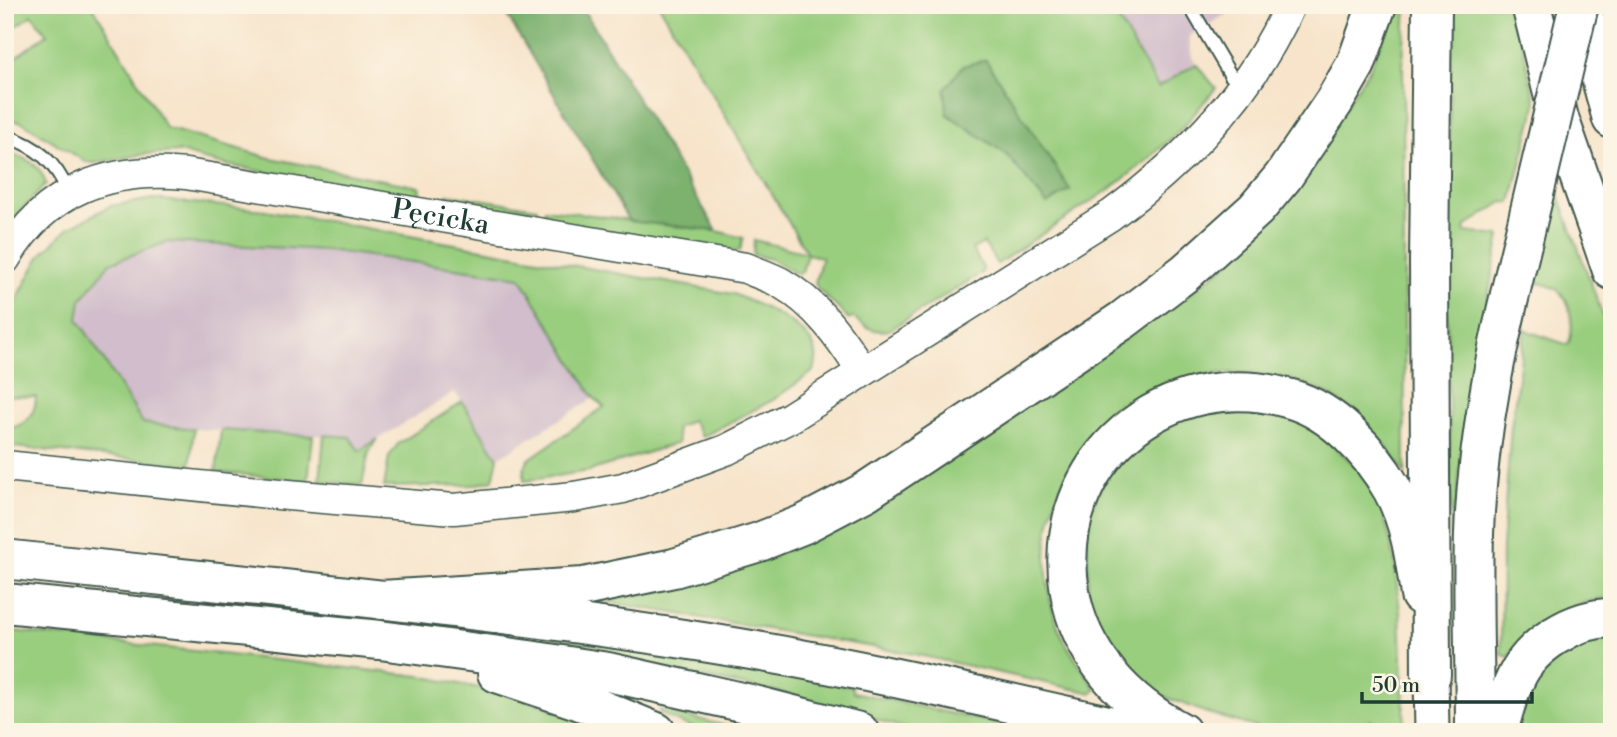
<svg xmlns="http://www.w3.org/2000/svg" width="1617" height="737" viewBox="0 0 1617 737" font-family="'Libre Bodoni',serif">
  <rect width="100%" height="100%" fill="#fcf5e5"/>
  <filter id="ink" filterUnits="userSpaceOnUse"><feTurbulence type="fractalNoise" baseFrequency=".0143" numOctaves="2"/><feDisplacementMap in="SourceGraphic" scale="14" xChannelSelector="R" yChannelSelector="G"/><feConvolveMatrix kernelMatrix="1 2 1 2 8 2 1 2 1" color-interpolation-filters="sRGB"/></filter>
  <filter id="wash" filterUnits="userSpaceOnUse"><feTurbulence type="fractalNoise" baseFrequency=".00686" numOctaves="4" result="noise"/><feDisplacementMap in="SourceGraphic" scale="28" xChannelSelector="R" yChannelSelector="G"/><feGaussianBlur stdDeviation="1.57" result="paint"/><feColorMatrix in="noise" values="0 0 0 0 0 0 0 0 0 0 0 0 0 0 0 0 0 1.4 0 .05"/><feComposite in="paint" operator="in"/></filter>
  <g filter="url(#wash)">
    <rect width="100%" height="100%" fill="#f7e4cb"/>
    <path fill="#d1bdcb" d="M1110,5H1242L1189,36L1191,52L1196,64L1158,87Z
      M167,242L326,250L520,277L594,398L498,458L455,392L359,451L350,437L194,429L143,423L78,319L81,300L110,263Z"/>
    <path fill="#9ace7f" stroke="#5c865a" stroke-width="2" fill-rule="evenodd" d="M5,5H92L166,128L270,158L420,187L419,200L216,163L180,152L146,154L95,163L86,162L22,122L5,119V65L47,34L32,15L5,34Z
      M659,5H1110L1158,87L1196,64L1216,88L1183,127L1145,162L1113,187L997,264L984,243L972,249L983,268L982,273L889,330C873,333 865,327 853,317L849,319L818,289L815,283L822,257L807,254L802,272L797,274L771,259L753,255L754,240L807,253ZM947,114L1070,190L1047,203L1006,154Z
      M1397,5H1406L1403,63L1405,473C1383,440 1359,411 1323,392C1299,379 1269,374 1242,373C1112,369 1020,485 1053,611C1060,640 1079,664 1096,689L1092,693L914,654L597,600L677,588L760,561L1190,293L1226,265L1269,222L1370,68Z
      M1451,5H1513L1536,104L1511,203L1503,202L1466,226L1465,232L1500,236L1470,388L1452,537L1447,316Z
      M5,151C26,159 39,161 46,184L5,228Z
      M1557,190L1612,341V596C1560,606 1543,618 1508,657L1501,654L1502,547L1505,507L1511,428L1525,330L1568,345C1575,328 1572,300 1556,289C1550,285 1542,284 1535,282Z
      M447,194L537,208L535,221L445,207Z
      M153,199L265,210L733,294C757,304 811,325 816,354C817,359 815,366 814,371L773,400L702,437L692,420L676,428L678,443L589,471L524,481V469L528,460L604,407L594,398L520,277L326,250L167,242L110,263L81,300L78,319L143,423L194,429L190,465L5,446V429C25,426 35,417 36,397L5,396L11,310L40,256L68,228L110,206Z
      M545,209L717,231L743,238L740,251L693,246L543,224Z
      M462,402L498,458L493,480L473,485L384,487L389,457L398,444Z
      M1248,406L1310,425L1361,471L1383,511L1394,557L1400,612L1405,732H1376L1371,720L1364,732H1273L1207,713L1163,696L1143,683L1124,665L1097,630L1088,608L1087,518L1106,477L1126,454L1181,418Z
      M221,430L313,436L308,481L216,472Z
      M324,435L350,437L359,451L378,439L369,452L362,485L320,481Z
      M341,611L629,647L852,686L853,692L1035,732H918L792,695L541,645L342,616Z
      M5,630L420,676L509,694L618,732H5L7,681L5,672Z
      M1612,633V732H1515C1540,666 1543,656 1612,633Z
      M659,710L753,732H703L660,714Z"/>
    <path fill="#7bb16e" stroke="#4d7751" stroke-width="2" d="M501,5H581L717,231L629,221Z
      M986,60L1070,190L1047,204L1006,154L947,114L945,89L963,66Z"/>
  </g>
  <g filter="url(#ink)">
    <g fill="none" stroke-linecap="round" stroke-linejoin="round">
      <defs>
        <path id="service" d="M1189,5L1231,76L1246,81
          M5,136C38,146 55,162 69,193"/>
        <g id="tertiary">
          <path id="s1" d="M5,259C46,189 108,167 186,174L746,268C757,273 770,277 781,283C817,304 840,337 862,371"/>
          <path d="M5,466L288,495L454,509L574,497L623,488L726,450L791,417L1111,215C1186,160 1252,91 1290,5"/>
        </g>
        <path id="secondary" d="M1431,675L1432,732"/>
        <path id="primary" d="M5,559C240,585 476,606 709,643C854,666 996,700 1139,732
          M5,603L380,640L529,660L608,672L746,703L859,732
          M497,673L578,700L656,732
          M1181,732C1126,703 1080,654 1070,592C1048,462 1166,362 1291,399C1333,411 1371,452 1392,489C1410,521 1415,559 1420,595
          M1498,732C1503,714 1507,696 1515,680C1530,645 1574,618 1612,618"/>
        <path id="motorway" d="M1531,5L1559,118L1612,270
          M1581,5L1612,119
          M382,600L583,587L674,568L759,542L804,524L865,492L1123,320L1185,273L1256,209L1283,177L1334,102L1356,64L1377,5
          M1431,675L1429,261L1432,5
          M1475,732C1475,666 1472,600 1474,534C1477,434 1499,337 1523,240"/>
      </defs>
      <use href="#service" stroke="#3f564b" stroke-width="16"/>
      <use href="#tertiary" stroke="#3f564b" stroke-width="33"/>
      <use href="#secondary" stroke="#3f564b" stroke-width="37"/>
      <use href="#primary" stroke="#3f564b" stroke-width="42"/>
      <use href="#motorway" stroke="#3f564b" stroke-width="42"/>
      <use href="#service" stroke="#fff" stroke-width="12"/>
      <use href="#tertiary" stroke="#fff" stroke-width="30"/>
      <use href="#secondary" stroke="#fff" stroke-width="33"/>
      <use href="#primary" stroke="#fff" stroke-width="38"/>
      <use href="#motorway" stroke="#fff" stroke-width="38"/>
      <defs>
        <path id="motorway-bridge" d="M1523,240L1579,5"/>
      </defs>
      <use href="#motorway-bridge" stroke="#3f564b" stroke-width="42" stroke-linecap="butt"/>
      <use href="#motorway-bridge" stroke="#fff" stroke-width="38"/>
    </g>
  </g>
  <g text-anchor="middle" dominant-baseline="central" stroke-width="5" stroke-linejoin="round" paint-order="stroke">
    <g font-size="28" fill="#1f3d34" stroke="#fcf5e5">
      <text stroke="none"><textPath href="#s1" startOffset="471">Pęcicka</textPath></text>
    </g>
  </g>
  <rect width="1617" height="737" fill="none" stroke="#fcf5e5" stroke-width="28"/>
  <path d="M1362 692v10h170v-10" fill="none" stroke="#1f3d34" stroke-width="3.5"/>
  <text x="1372" y="692" font-size="21" fill="#1f3d34" stroke="#fcf5e5" stroke-width="5" paint-order="stroke">50 m</text>
</svg>
